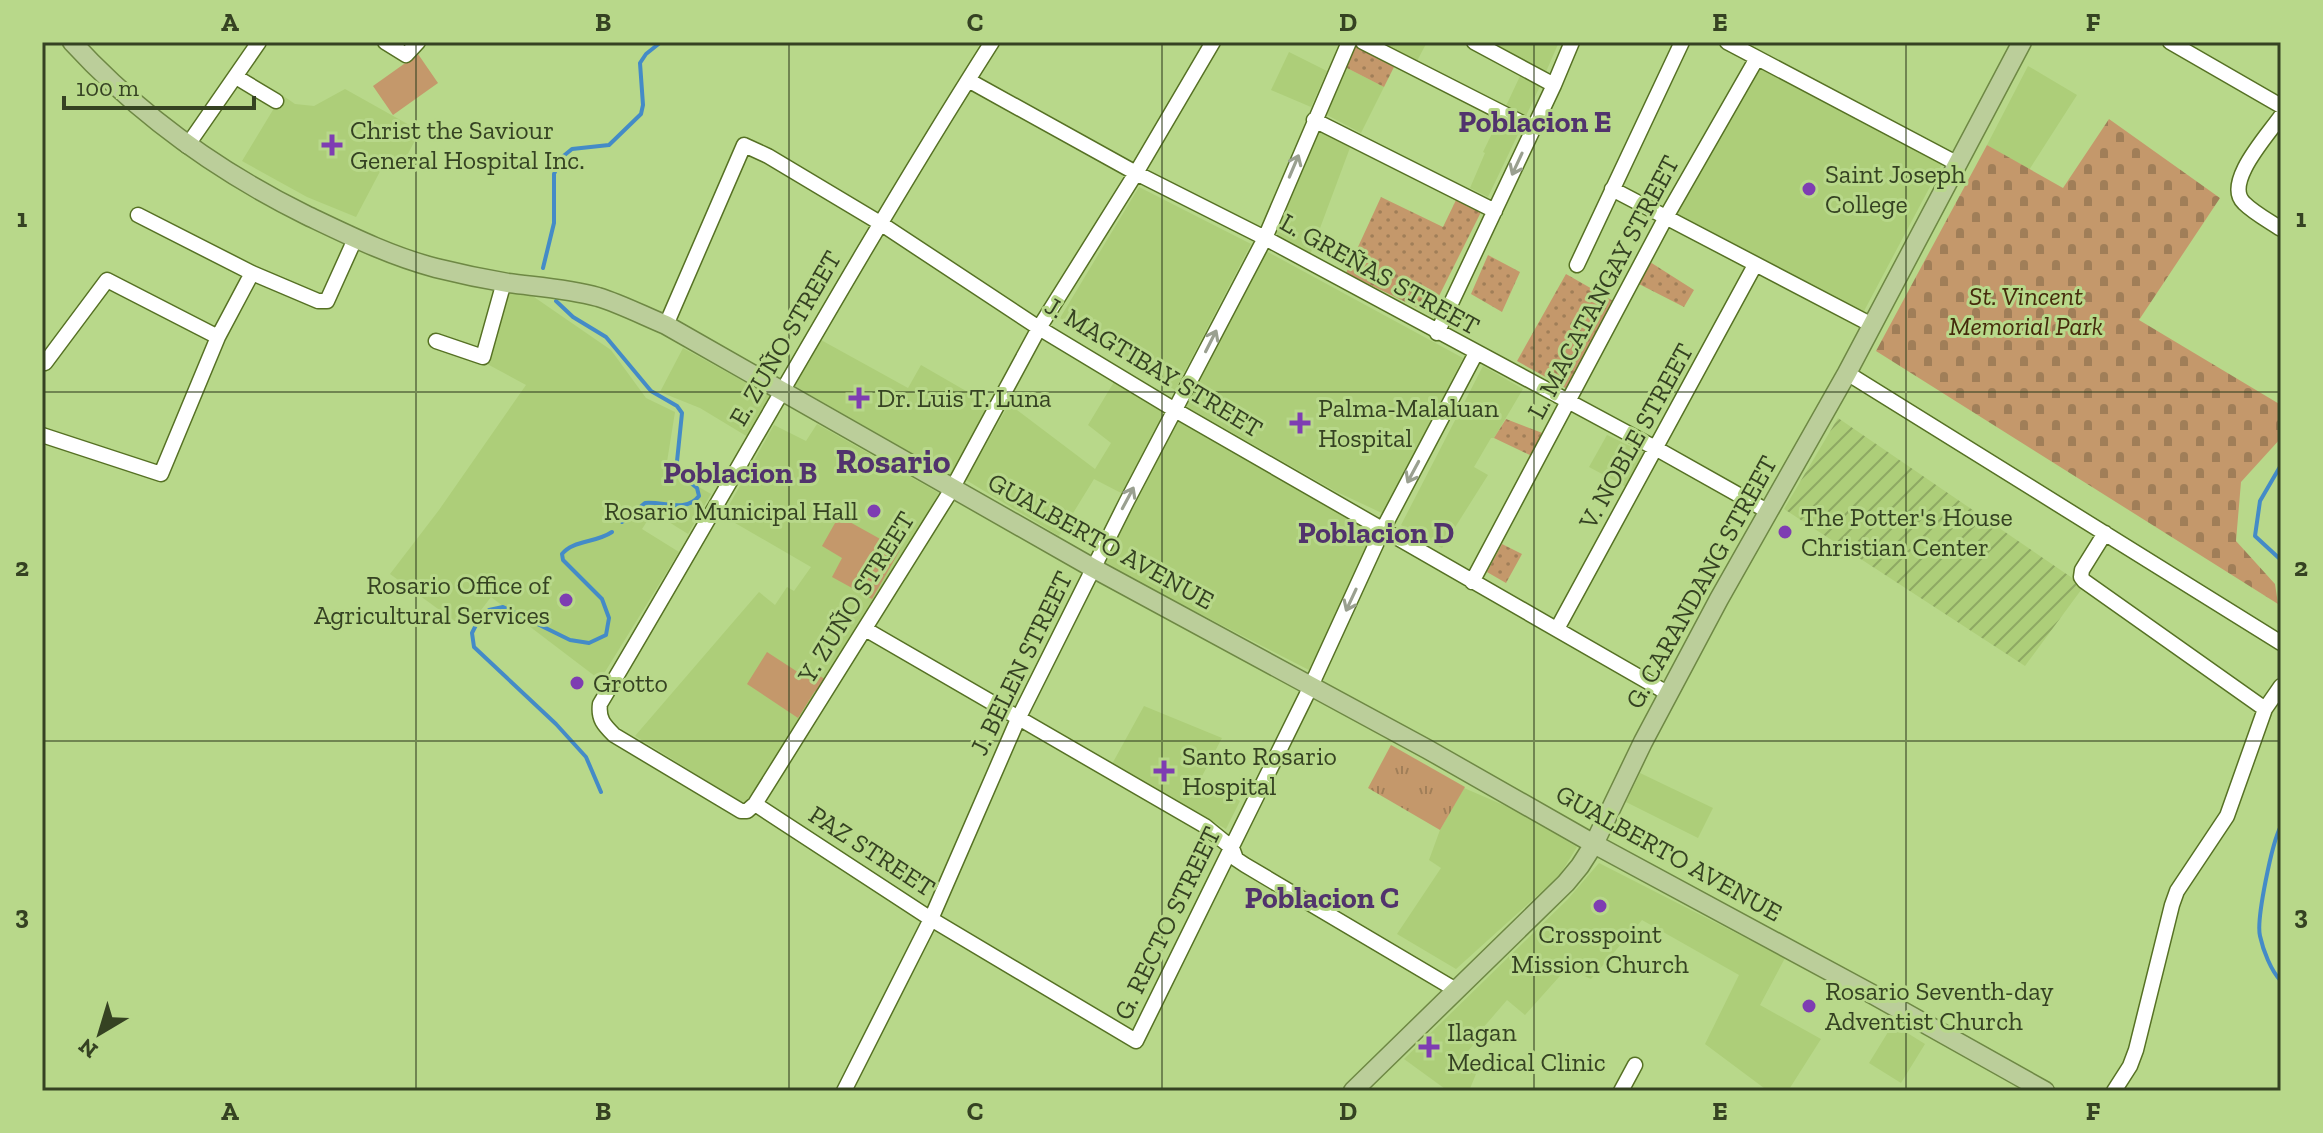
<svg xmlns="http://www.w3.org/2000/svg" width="2323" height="1133" viewBox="0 0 2323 1133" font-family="'Zilla Slab',serif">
  <defs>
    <pattern id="industrial-furrows" width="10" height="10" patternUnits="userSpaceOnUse" patternTransform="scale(2)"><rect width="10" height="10" fill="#adce79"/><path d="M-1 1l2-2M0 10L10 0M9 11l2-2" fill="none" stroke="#8ea963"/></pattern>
    <pattern id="grass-dots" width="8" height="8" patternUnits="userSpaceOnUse" patternTransform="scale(2)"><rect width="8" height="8" fill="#c4986b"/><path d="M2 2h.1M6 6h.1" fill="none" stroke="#a07e58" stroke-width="1.8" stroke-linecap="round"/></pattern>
    <pattern id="cemetery-stones" width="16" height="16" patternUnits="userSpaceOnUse" patternTransform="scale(2)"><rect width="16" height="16" fill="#c4986b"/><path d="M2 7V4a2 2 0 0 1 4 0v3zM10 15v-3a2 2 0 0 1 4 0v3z" fill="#a07e58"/></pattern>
    <pattern id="park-tufts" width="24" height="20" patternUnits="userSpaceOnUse" patternTransform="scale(2)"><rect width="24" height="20" fill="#c4986b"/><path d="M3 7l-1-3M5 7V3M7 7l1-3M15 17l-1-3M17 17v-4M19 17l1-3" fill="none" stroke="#a07e58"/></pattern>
  </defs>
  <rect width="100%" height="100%" fill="#b8d88a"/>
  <path fill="#adce79" d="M1375,42H1427L1416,63Z
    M1485,42H1559L1545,74Z
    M1289,52L1327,71L1311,107L1271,90Z
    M1759,65L1942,164L1863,313L1674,214Z
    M2028,66L2077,95L2029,170L1987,145Z
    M1345,67L1384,87L1361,133L1327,115Z
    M1521,74L1541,84L1525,118L1505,108Z
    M345,89L420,131L401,167L386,160L356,217L307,197L242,161L282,95L295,104L314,106Z
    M1499,119L1520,130L1488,197L1470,188L1485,153L1483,152Z
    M1318,128L1351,145L1310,255L1273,235Z
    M1139,187L1251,244L1175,390L1060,318Z
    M1266,251L1463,358L1384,514L1335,491L1185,406Z
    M500,287L534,297L611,350L646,398L675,412L666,468L711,494L688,534L653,512L642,529L679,552L600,680L491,597L472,622H456L390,574L439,510L526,385L476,358Z
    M821,340L908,388L921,365L992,406L951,476L795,386Z
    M683,348L772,397L748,437L700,408L660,392Z
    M1483,366L1523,389L1494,438H1491L1474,467L1488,475L1442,548L1401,525Z
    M1114,382L1168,413L1125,495L1094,479L1059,536L966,480L1009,404L1095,469L1111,443L1088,425Z
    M1177,420L1374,533L1309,670L1103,564Z
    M817,424L939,493L906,551L872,601L751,796L748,801L741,802L635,736L759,592L775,605L787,587L794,591L811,567L723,516L774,425L806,441Z
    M1607,435L1649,455L1630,489L1589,467Z
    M1144,706L1222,738L1201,778L1240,801L1226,829L1112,764Z
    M1640,773L1713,808L1698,838L1626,802Z
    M1464,788L1515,810L1577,847L1559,876L1456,969L1397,934L1441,868L1429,860L1440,830Z
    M1599,863L1785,958L1760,1005L1821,1039L1788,1091H1768L1705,1044L1739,975L1642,920L1591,979L1567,968L1525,1015L1507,1000L1470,1043L1473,1045L1461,1060L1476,1074L1469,1091H1448L1404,1059L1568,899Z
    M1893,1024L1925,1044L1901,1083L1869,1063Z"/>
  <path fill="url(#industrial-furrows)" d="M1838,418L2084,586L2025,666L1784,509Z"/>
  <path fill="url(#grass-dots)" d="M1355,46L1394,67L1384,87L1345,67Z
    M1381,197L1443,227L1457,198L1482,210L1430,314L1346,273Z
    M1488,255L1520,272L1502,312L1471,294Z
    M1650,262L1694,290L1684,307L1639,284Z
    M1566,274L1615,302L1569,390L1517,361Z
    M1506,419L1545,434L1532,456L1494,438Z
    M1502,544L1522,554L1506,583L1487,572Z"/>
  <path fill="url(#cemetery-stones)" d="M2109,119L2220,198L2139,320L2281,405V438L2241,482L2236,541L2275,584L2278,604L1876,351L1987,145L2063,188Z"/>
  <path fill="url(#park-tufts)" d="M1391,745L1465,787L1440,830L1368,788Z"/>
  <path fill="#c4986b" d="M418,54L438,83L393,115L373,86Z
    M839,516L900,550L872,599L832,577L842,558L822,546Z
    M767,652L810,680L815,673L828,681L820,693L815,691L798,718L747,684Z"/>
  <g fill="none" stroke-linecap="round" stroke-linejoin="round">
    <path stroke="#448bc7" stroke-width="4" d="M543,268L554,223V174L561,158L572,149L609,145L641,114L643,105L640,63L646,54L661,42
      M556,301L573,317L606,337L651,391L677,406L682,413L676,471L697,488L699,496C686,513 663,501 645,503L622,522
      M2281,465L2260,501L2255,536L2281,560
      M601,792L586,757L556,724L474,647L472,633L479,619L489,610L503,607L570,640L589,643L606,635L609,618L602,599L563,560L562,554C573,540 596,543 612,532
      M2281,826C2272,842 2256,920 2260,936C2263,950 2271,971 2281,981"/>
    <defs>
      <path id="minor" d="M385,42L406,55L418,42
        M992,42C854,259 731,484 600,704C598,719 604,725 614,735L741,811H747L755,804L952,489L1039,328L1136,173L1213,42
        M1363,42L1534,129
        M1474,42L1554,85
        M1727,42L1958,164
        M2170,42L2281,106
        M236,77L276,101
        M968,80L1136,173L1265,238L1657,449L1769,512
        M2281,116C2268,135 2223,183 2244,203C2254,213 2269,221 2281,229
        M1314,120L1495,211
        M187,146L259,42
        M1612,189L1872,325
        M138,215L252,273L318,301H327L355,239
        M1577,265L1682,42
        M666,325L744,145L768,156L880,223L1039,328L1175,410L1669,694
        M1437,333L1554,85L1572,42
        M436,341L483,357L504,282
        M45,363L107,280L218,337
        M1847,373L2281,643
        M42,435L161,474L218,337L252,273
        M2105,533L2082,570L2081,577L2084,581L2265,709
        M1472,582L1666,217L1757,58
        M865,629L1205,826L1232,848L1236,859L1245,865L1456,990
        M1557,629L1755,265
        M755,804L931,919L1136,1041L1311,686L1383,529L1476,353
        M844,1091L931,919L1018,719L1127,501L1265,238L1349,42
        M1621,1091L1635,1065
        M2114,1091L2130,1066L2136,1050L2172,905L2177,891L2227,816L2265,709L2281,686"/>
      <path id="major" d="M72,42C140,116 217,171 306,215C348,235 390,256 436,268C460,274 484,279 508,283C538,287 569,289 598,297C621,304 644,316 666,325L1093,568L1427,749L1594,844L1872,994L2045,1091
        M1353,1091L1566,883L1580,866L1594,844L1643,742L1719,599L1847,373L2022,42"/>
    </defs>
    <use href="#minor" stroke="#567124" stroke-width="17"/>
    <use href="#major" stroke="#6e8844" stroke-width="21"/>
    <use href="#minor" stroke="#fff" stroke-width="14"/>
    <use href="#major" stroke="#bbce9a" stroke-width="18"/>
  </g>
  <defs><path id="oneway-shaft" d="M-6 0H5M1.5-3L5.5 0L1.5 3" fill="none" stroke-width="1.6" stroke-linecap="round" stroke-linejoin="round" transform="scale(2)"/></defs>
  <g stroke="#9aa090">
    <use href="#oneway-shaft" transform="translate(1517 164) rotate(115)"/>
    <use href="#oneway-shaft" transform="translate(1294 166) rotate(-67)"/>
    <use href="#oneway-shaft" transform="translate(1211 341) rotate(-63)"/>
    <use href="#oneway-shaft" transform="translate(1413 472) rotate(118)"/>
    <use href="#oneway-shaft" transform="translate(1128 498) rotate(-62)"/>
    <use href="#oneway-shaft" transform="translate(1351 600) rotate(115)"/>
  </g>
  <path fill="none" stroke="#354222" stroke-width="2" stroke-opacity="0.55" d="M416,42V1091M789,42V1091M1162,42V1091M1534,42V1091M1906,42V1091M42,392H2281M42,741H2281"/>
  <g fill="#7e3db2" stroke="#b8d88a" stroke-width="3">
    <path d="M328 133h8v8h8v8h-8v8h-8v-8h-8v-8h8z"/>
    <circle cx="1809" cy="189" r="8"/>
    <path d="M855 386h8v8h8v8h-8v8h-8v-8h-8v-8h8z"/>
    <path d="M1296 411h8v8h8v8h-8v8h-8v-8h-8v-8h8z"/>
    <circle cx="874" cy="511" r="8"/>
    <circle cx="1785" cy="532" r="8"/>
    <circle cx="566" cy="600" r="8"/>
    <circle cx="577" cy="683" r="8"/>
    <path d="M1160 759h8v8h8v8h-8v8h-8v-8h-8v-8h8z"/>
    <circle cx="1600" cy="906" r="8"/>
    <circle cx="1809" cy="1006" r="8"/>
    <path d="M1425 1035h8v8h8v8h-8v8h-8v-8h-8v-8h8z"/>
  </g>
  <g text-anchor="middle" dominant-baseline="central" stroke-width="6" stroke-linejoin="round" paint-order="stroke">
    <g font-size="26" fill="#354222" stroke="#b8d88a" text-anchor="start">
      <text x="350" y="130">Christ the Saviour<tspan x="350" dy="30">General Hospital Inc.</tspan></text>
      <text x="1825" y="174">Saint Joseph<tspan x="1825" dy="30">College</tspan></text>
      <text x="877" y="398">Dr. Luis T. Luna</text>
      <text x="1318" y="408">Palma-Malaluan<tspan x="1318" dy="30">Hospital</tspan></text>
      <text x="858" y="511" text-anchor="end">Rosario Municipal Hall</text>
      <text x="1801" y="517">The Potter's House<tspan x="1801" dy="30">Christian Center</tspan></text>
      <text x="550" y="585" text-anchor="end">Rosario Office of<tspan x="550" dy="30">Agricultural Services</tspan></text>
      <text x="593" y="683">Grotto</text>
      <text x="1182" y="756">Santo Rosario<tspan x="1182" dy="30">Hospital</tspan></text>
      <text x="1600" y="934" text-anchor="middle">Crosspoint<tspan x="1600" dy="30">Mission Church</tspan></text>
      <text x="1825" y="991">Rosario Seventh-day<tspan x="1825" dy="30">Adventist Church</tspan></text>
      <text x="1447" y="1032">Ilagan<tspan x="1447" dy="30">Medical Clinic</tspan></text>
    </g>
    <g font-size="26" fill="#354222" stroke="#b8d88a">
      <text transform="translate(1380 274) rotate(29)">L. GREÑAS STREET</text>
      <text transform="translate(1603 287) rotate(-62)">L. MACATANGAY STREET</text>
      <text transform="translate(785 338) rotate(-60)">E. ZUÑO STREET</text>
      <text transform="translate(1154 367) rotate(31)">J. MAGTIBAY STREET</text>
      <text transform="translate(1636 436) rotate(-61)">V. NOBLE STREET</text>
      <text transform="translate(1101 541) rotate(29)">GUALBERTO AVENUE</text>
      <text transform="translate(1701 582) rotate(-61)">G. CARANDANG STREET</text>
      <text transform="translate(856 597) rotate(-58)">Y. ZUÑO STREET</text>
      <text transform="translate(1021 663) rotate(-64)">J. BELEN STREET</text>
      <text transform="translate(872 851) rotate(33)">PAZ STREET</text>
      <text transform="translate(1669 853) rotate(29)">GUALBERTO AVENUE</text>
      <text transform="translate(1167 923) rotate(-64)">G. RECTO STREET</text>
    </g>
    <g font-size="26" font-style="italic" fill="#452b0c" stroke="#b8d88a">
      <text x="2026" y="296">St. Vincent<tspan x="2026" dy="30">Memorial Park</tspan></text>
    </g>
    <g font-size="30" font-weight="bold" fill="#51336d" stroke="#b8d88a">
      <text x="1535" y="122">Poblacion E</text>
      <text x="740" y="473">Poblacion B</text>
      <text x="1376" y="533">Poblacion D</text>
      <text x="1322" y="898">Poblacion C</text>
    </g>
    <g font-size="34" font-weight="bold" fill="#51336d" stroke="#b8d88a">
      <text x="893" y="461">Rosario</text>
    </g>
  </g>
  <rect width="2323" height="1133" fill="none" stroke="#b8d88a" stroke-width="88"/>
  <g transform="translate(100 1033) rotate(218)" stroke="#b8d88a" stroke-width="6" paint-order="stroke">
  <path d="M0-6L14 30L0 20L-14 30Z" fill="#354222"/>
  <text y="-12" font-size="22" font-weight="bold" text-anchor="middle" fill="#354222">N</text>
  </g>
  <path d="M64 96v12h190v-12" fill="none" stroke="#354222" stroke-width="4"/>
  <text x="76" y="96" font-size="24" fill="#354222" stroke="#b8d88a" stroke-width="6" paint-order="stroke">100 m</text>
  <rect x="44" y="44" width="2235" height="1045" fill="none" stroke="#354222" stroke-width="3"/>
  <g font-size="26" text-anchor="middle" font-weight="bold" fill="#354222">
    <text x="230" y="31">A</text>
    <text x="603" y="31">B</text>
    <text x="975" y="31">C</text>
    <text x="1348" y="31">D</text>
    <text x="1720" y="31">E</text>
    <text x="2093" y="31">F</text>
    <text x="22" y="227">1</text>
    <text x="2301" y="227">1</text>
    <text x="22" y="576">2</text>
    <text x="2301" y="576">2</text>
    <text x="22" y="924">3</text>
    <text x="2301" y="924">3</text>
    <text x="230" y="1120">A</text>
    <text x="603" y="1120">B</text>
    <text x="975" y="1120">C</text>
    <text x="1348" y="1120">D</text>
    <text x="1720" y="1120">E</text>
    <text x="2093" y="1120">F</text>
  </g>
</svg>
